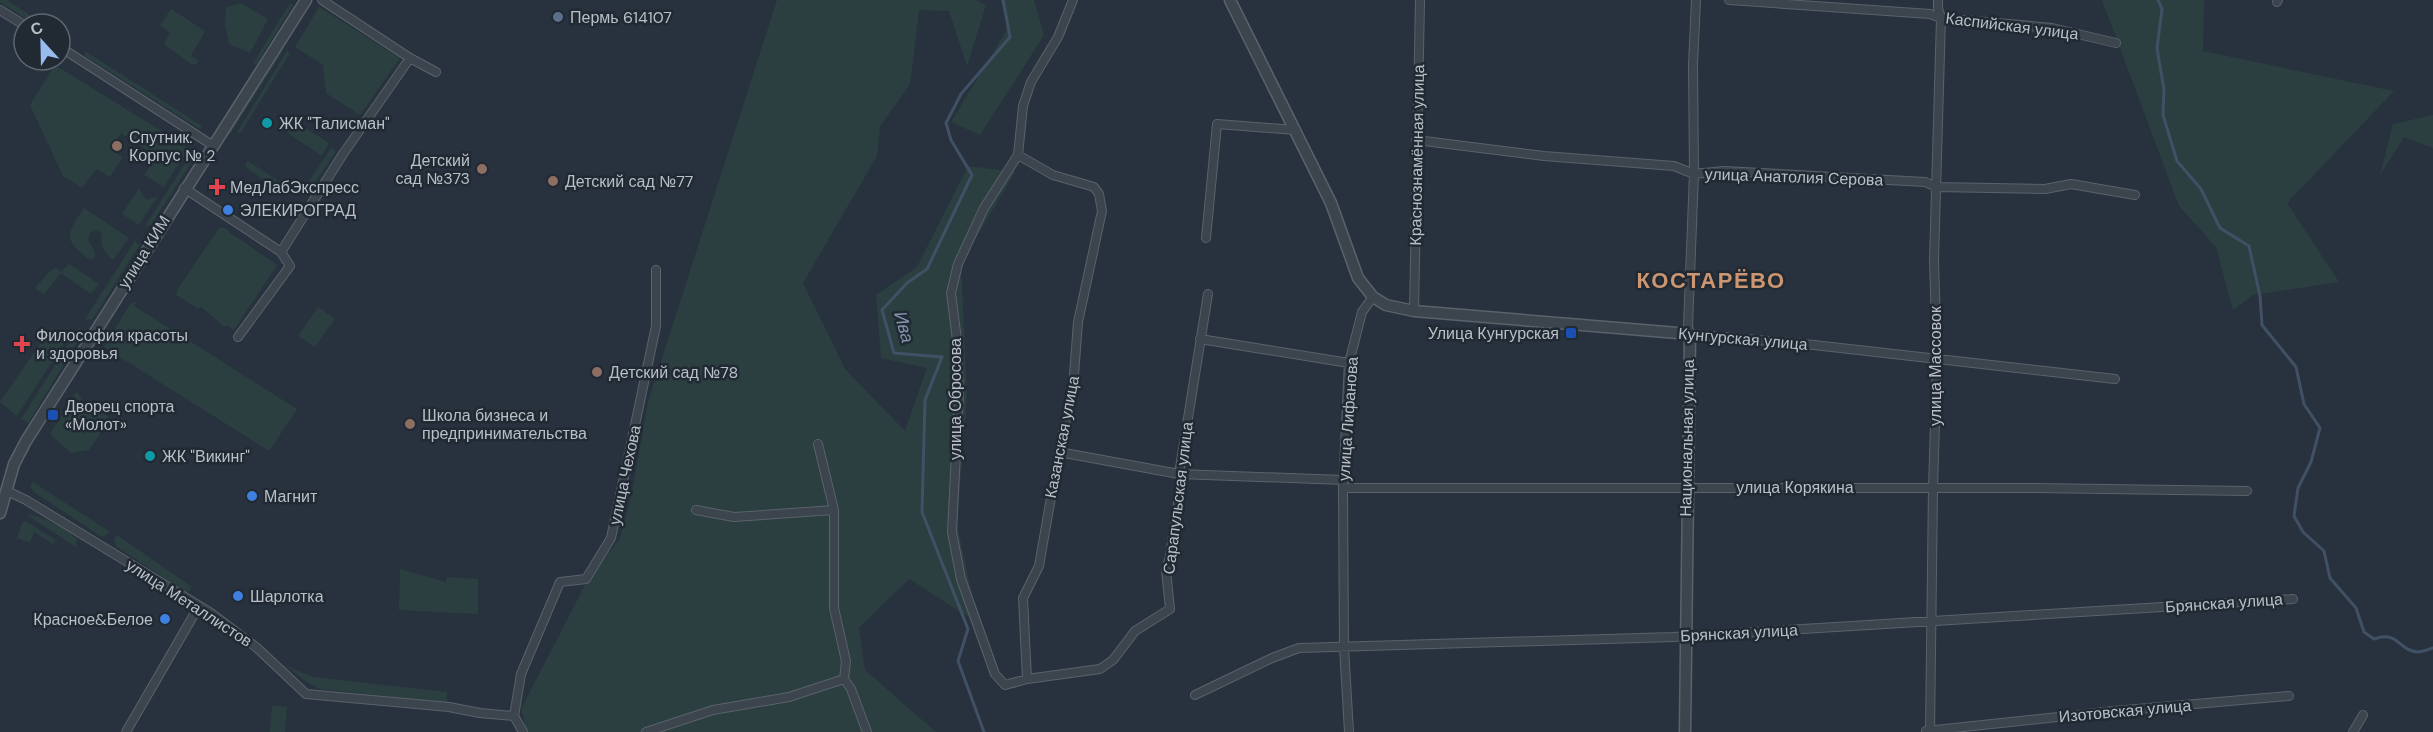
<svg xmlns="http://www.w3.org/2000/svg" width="2433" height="732" viewBox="0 0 2433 732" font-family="'DM Sans',sans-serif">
  <rect width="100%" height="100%" fill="#28323e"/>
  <path fill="#2b3f40" d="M0,0H7L43,24H34L0,2Z
    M777,0H975L986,5L967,66L949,11L919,10L910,84L880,126L877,156L803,283L845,369L905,431L927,368L881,358L876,295L917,267L968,166L1015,172L961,263L967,395L957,525L978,623L909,579L859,628L865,670L936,732H527L521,709L585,585L620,538L632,493L648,402Z
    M1001,0H1034L1044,35L980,135L951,122L1009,26Z
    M2102,0H2204L2203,51L2394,91L2287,203L2339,282L2253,295L2233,310L2216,247L2179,206Z
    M241,3L268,19L250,53L229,44L225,24L226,7Z
    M290,3L293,5L256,65L253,63Z
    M319,7L400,58L360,115L326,93L323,65L295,47Z
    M171,9L205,31L191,56L199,61L196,64H191L164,44L170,32L160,25Z
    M280,49L283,51L230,134L227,132Z
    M85,51L202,126L200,129L85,56Z
    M287,51L290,53L240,134L237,132Z
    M55,65L189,148L164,187L144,175L156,156L121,133L110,149L123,157L110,177L96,169L82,188L63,176L30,105Z
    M2433,115V148L2404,137L2380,175L2393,124Z
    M289,118L329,143L322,156L282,129Z
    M331,148L336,151L311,189L306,186Z
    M192,153L196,155L151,225L145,226Z
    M248,161L283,184L282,187L275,188L247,168L245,164Z
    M139,189L146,200L158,196L139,225L122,214Z
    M84,208L129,238L113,260C104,252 100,247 102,234L96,230L90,233L88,240L95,252L94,258L89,259C62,239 67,234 84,208Z
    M220,227L227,229L229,232L277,265L234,330L228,326H224L201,307L198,309L175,294L178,292L177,290Z
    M135,241L139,246L92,320L85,319Z
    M69,264L99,284L91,294L61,273L44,294L35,288L50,271L56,268L61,272Z
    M137,301L134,306L297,409L269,451L104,347L130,304Z
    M318,307L335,319L315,347L298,336Z
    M79,327L83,333L28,423L21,419Z
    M51,328L67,338L17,416L0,402Z
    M76,392L82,398L77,409L93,402L104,411L109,420L89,450L71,453L50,434Z
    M33,482L110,532L102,537L34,492L30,486Z
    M28,514C46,518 63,527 77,539L76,547L27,515Z
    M25,521L56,540L53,544L34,532L30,543L17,538L22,523Z
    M117,535L192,587L187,593L116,546L114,539Z
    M400,569L446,582L447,577L478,579V614L399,610Z
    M286,666L313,677L447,692V703L320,689L305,681Z
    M272,705L287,707L285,732H270Z"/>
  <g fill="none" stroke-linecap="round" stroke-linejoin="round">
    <path stroke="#405065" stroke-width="3" d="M2158,0L2162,9L2157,48L2164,90L2163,115L2177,161L2201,189L2220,228L2249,246L2260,296L2262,325L2296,367L2304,404L2320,428L2311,462L2298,488L2294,516L2303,532L2324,551L2330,578L2356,608L2364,632L2374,639C2399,630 2398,651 2418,652C2423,652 2429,649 2433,648
      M984,732L958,661L968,629L922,512L925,400L942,357L894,353L882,310L907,283L927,269L972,175L951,140L946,123L961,94L1010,37L1003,0"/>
    <defs>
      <path id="minor" d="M322,0L410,58L436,72
        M1073,0L1058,37L1031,82L1023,106L1018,155L984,208L958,264L951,293L957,340L959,394L952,532L961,579L995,674L1005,685L1027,679L1100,669L1113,660L1135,631L1170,609L1166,570L1170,556L1181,482L1179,474L1208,294
        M1696,0L1693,65L1694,174L1688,326L1690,334L1814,345L2115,379
        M1729,0L1930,14L1941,18L2052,28L2116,43
        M2277,2L2278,0
        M0,10L24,25
        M60,47L212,145
        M1416,140L1544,156L1674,166L1694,174L1724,171L1925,182L1936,187L2045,189L2071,184L2135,195
        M1018,155L1053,175L1094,187L1099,194L1102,211L1078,322L1073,388L1059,452L1039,566L1023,598L1027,679
        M184,188L281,252L290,266L238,337
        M1206,238L1217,124L1296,130
        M281,252L343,154L410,58
        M1414,311L1420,0
        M1200,339L1349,363
        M818,444L834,510V608L846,661L844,679L851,689L867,732
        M1059,452L1179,474L1344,480
        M1343,488H2035L2247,491
        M7,491L26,500L211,613L256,647L306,694L449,707L480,713L514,716
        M696,510L734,517L834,510
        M1195,695L1272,658L1299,648L1673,637L2293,599
        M514,716L521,674L560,582L586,579L611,538L656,326V270
        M514,716L523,732
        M1926,731L2114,711L2289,696
        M126,732L199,606
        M646,732L713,710L789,697L844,679
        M1349,732L1344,647L1343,488L1349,363L1362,312L1373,297
        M1930,732L1933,488L1937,360L1934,260L1941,18L1938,8V0
        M2353,732L2363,715"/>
      <path id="tertiary" d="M1230,0L1331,203L1358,278L1373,297L1386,305L1414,311L1690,334L1685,732
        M0,513L14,464L26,441L306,0"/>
    </defs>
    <use href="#minor" stroke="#5a626b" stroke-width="10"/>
    <use href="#tertiary" stroke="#5a626b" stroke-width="13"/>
    <use href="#minor" stroke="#3c444e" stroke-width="8"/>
    <use href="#tertiary" stroke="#3c444e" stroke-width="10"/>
  </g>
  <circle fill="#5c6f8a" stroke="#212933" stroke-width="2" cx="558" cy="17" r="6"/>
  <g fill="#0f9aa8" stroke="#212933" stroke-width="2">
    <circle cx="267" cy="123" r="6"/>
    <circle cx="150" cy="456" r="6"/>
  </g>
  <g fill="#8d6e63" stroke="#212933" stroke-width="2">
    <circle cx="117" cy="146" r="6"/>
    <circle cx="482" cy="169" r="6"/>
    <circle cx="553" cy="181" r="6"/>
    <circle cx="597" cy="372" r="6"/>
    <circle cx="410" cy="424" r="6"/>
  </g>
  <g fill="#e0444e" stroke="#212933" stroke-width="2">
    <path d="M214 178h6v6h6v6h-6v6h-6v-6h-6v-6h6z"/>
    <path d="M19 335h6v6h6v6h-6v6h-6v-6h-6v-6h6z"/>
  </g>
  <g fill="#3f7fe0" stroke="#212933" stroke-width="2">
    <circle cx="228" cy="210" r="6"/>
    <circle cx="252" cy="496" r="6"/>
    <circle cx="238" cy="596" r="6"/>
    <circle cx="165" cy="619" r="6"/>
  </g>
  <g fill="#1a4fb4" stroke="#212933" stroke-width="2">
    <rect x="1565" y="327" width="12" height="12" rx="3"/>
    <rect x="47" y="409" width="12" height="12" rx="3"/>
  </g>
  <g text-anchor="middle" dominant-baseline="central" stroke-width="5" stroke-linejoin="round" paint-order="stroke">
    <g font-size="16" fill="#b8bfc8" stroke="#212933" text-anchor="start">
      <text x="570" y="17">Пермь 614107</text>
      <text x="279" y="123">ЖК "Талисман"</text>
      <text x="129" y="137">Спутник.<tspan x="129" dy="18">Корпус № 2</tspan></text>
      <text x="470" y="160" text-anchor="end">Детский<tspan x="470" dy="18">сад №373</tspan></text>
      <text x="565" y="181">Детский сад №77</text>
      <text x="230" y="187">МедЛабЭкспресс</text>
      <text x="240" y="210">ЭЛЕКИРОГРАД</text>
      <text x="1559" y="333" text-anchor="end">Улица Кунгурская</text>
      <text x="36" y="335">Философия красоты<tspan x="36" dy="18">и здоровья</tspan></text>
      <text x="609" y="372">Детский сад №78</text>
      <text x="65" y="406">Дворец спорта<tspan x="65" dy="18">«Молот»</tspan></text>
      <text x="422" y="415">Школа бизнеса и<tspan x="422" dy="18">предпринимательства</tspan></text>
      <text x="162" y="456">ЖК "Викинг"</text>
      <text x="264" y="496">Магнит</text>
      <text x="250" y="596">Шарлотка</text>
      <text x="153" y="619" text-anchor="end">Красное&amp;Белое</text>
    </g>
    <g font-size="16" fill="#b8bfc8" stroke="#212933">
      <text transform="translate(2012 26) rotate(7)">Каспийская улица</text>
      <text transform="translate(1417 155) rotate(-89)">Краснознамённая улица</text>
      <text transform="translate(1794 177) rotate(2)">улица Анатолия Серова</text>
      <text transform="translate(144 252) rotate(-58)">улица КИМ</text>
      <text transform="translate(1743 339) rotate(5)">Кунгурская улица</text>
      <text transform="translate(1935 366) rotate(-90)">улица Массовок</text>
      <text transform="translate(955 399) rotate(-90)">улица Обросова</text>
      <text transform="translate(1348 419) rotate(-86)">улица Лифанова</text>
      <text transform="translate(1062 437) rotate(-79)">Казанская улица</text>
      <text transform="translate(1687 438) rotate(-89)">Национальная улица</text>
      <text transform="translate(625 475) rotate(-78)">улица Чехова</text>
      <text x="1795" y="487">улица Корякина</text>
      <text transform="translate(1178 498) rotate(-83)">Сарапульская улица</text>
      <text transform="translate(189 603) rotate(33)">улица Металлистов</text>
      <text transform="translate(2224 603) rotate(-4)">Брянская улица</text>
      <text transform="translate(1739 633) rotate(-3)">Брянская улица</text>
      <text transform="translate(2125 711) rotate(-5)">Изотовская улица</text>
    </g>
    <g font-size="18" font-style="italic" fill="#8396ad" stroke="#212933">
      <text transform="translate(904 327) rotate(75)">Ива</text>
    </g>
    <g font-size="22" font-weight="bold" letter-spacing="1.5" fill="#cb9671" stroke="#212933">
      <text x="1711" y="280">КОСТАРЁВО</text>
    </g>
  </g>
  <g transform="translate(42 42) rotate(338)"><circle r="28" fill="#212933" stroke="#5d656f" stroke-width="1.5"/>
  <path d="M0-4.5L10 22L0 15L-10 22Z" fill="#98bbee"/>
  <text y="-9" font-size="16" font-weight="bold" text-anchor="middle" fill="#b8bfc8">С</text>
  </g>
</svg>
